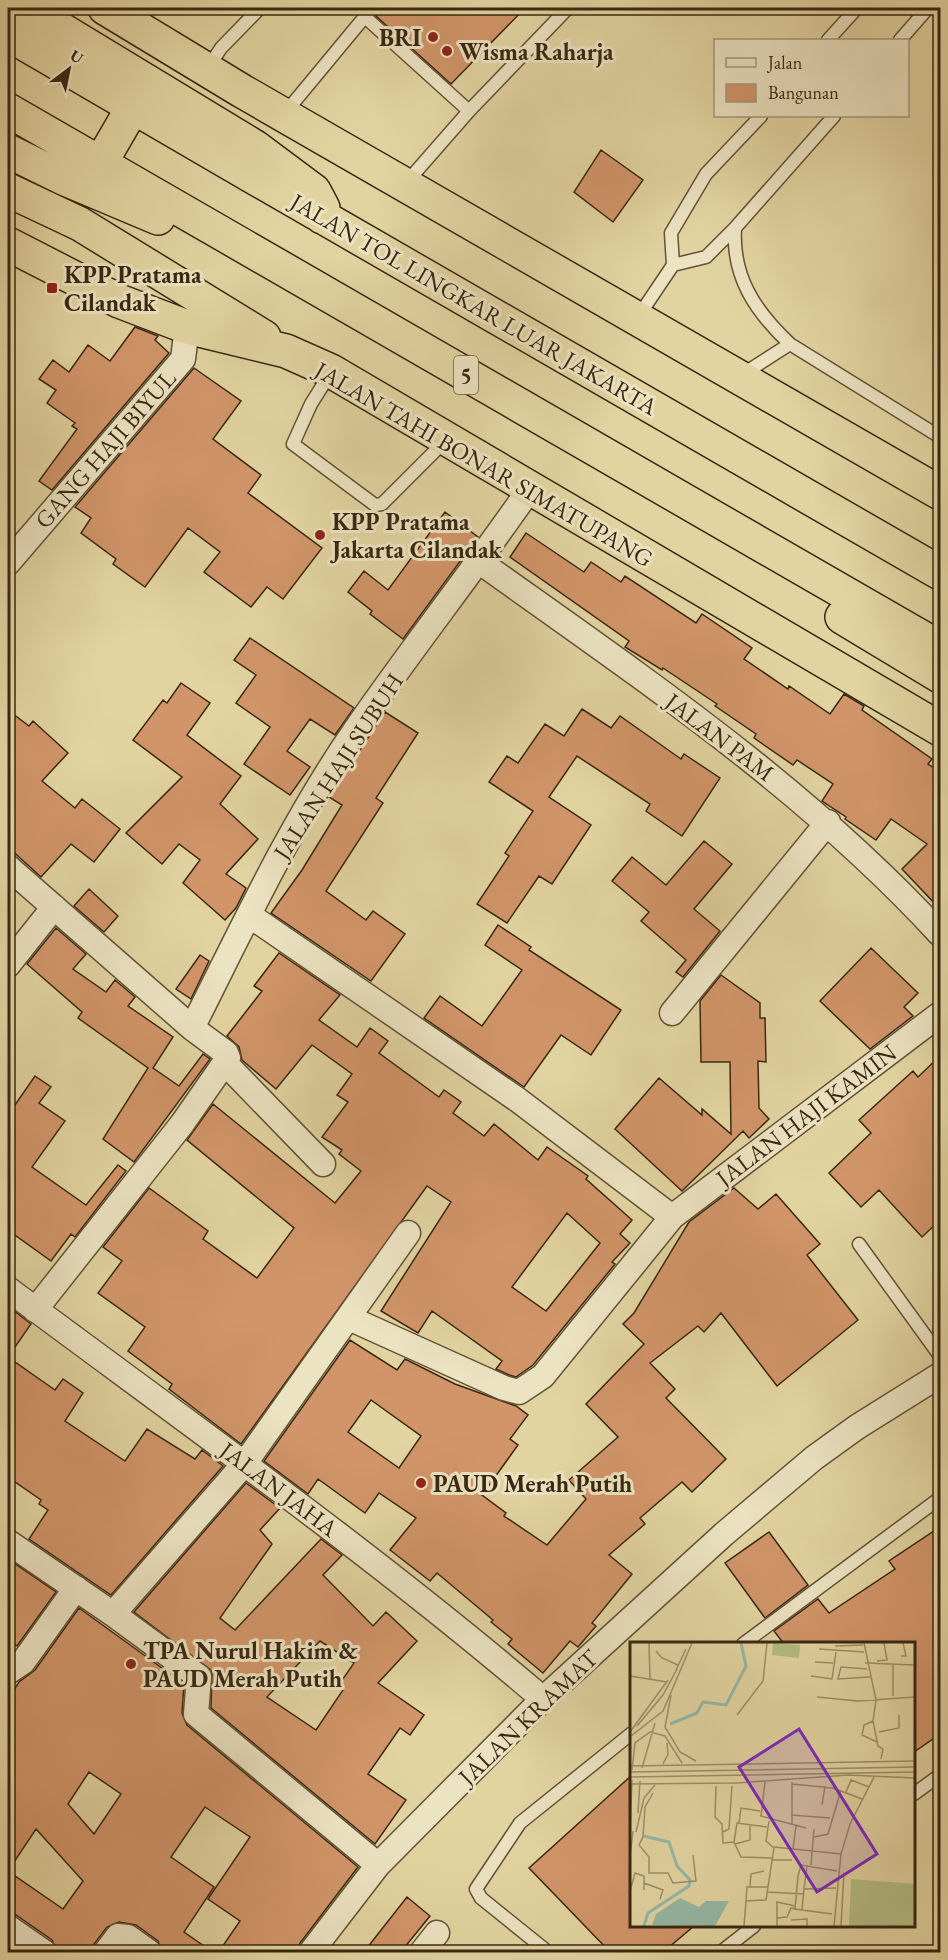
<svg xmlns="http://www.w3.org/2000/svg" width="948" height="1960" viewBox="0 0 948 1960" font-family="'EB Garamond',serif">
  <rect width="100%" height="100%" fill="#e2d4a1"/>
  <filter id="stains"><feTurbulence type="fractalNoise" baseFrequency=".00333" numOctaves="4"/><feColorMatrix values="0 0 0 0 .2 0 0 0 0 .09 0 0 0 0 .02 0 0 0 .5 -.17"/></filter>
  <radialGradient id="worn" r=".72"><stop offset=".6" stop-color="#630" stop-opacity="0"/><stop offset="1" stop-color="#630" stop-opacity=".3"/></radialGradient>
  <path fill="#d19569" stroke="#392812" stroke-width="1.5" fill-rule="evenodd" d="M380,8H525L451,84L376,16Z
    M601,150L643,180L613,222L574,192Z
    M135,327L158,336L155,340L169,353L52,490L39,481L77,429L72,426L75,423L47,403L56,390L39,379L53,360L69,372L88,345L110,361Z
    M194,368L241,401L213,439L261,475L248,493L322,548L283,599L267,587L251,607L204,572L220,552L188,528L145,587L113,564L116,559L81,533L91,518L75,507Z
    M445,512L478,537L403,639L370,614L372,611L348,592L364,571L388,590Z
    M526,533L584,572L591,562L621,582L625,576L696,623L702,614L752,648L744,659L788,689L789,686L830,714L844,694L864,706L862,710L932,759L928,764L940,772V909L902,869L927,844L891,819L876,840L845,819L846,817L822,801L833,784L797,760L793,765L754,738L756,734L715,706L717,704L663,668L662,670L625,647L629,641L510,557Z
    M250,638L354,708L335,735L310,719L287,751L310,767L290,795L244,764L270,727L236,703L256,675L234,660Z
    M181,683L210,703L187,735L241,776L220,804L258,839L226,874L246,888L236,908L225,920L183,883L200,860L179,844L162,864L126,833L182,777L133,740L163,700L167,703Z
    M582,709L611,728L620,716L681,759L684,754L720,778L682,836L646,811L650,804L577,756L549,797L591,825L552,884L539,876L507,923L477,904L509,856L505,853L533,811L489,782L507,756L518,763L545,724L564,736Z
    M8,710L29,726L33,721L68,753L42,781L75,808L82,799L120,829L94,862L71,844L41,877L8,847Z
    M385,712L418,733L376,798L383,803L326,891L366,920L373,911L405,934L371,981L271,913L302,870L342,805L329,797Z
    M704,841L732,864L694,909L720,931L683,977L676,972L686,960L641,921L649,912L612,881L632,857L666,885Z
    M89,889L118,916L104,932L74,906Z
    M498,925L531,947L529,950L621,1010L591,1055L561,1035L524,1087L424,1018L440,996L482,1026L522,970L485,945Z
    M56,928L86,954L73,969L106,992L115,980L135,997L128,1006L173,1037L153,1068L179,1086L203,1054L210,1059L134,1162L103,1139L148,1068L78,1018L82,1012L27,964Z
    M871,948L918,993L904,1007L913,1016L870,1049L820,1001Z
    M279,953L340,995L319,1020L357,1047L370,1028L388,1041L379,1053L439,1097L444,1090L461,1102L453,1113L484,1136L494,1124L538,1160L547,1147L588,1176L586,1179L632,1220L620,1234L630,1243L612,1262L615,1264L533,1365L516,1377L509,1375L496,1369L502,1361L432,1311L418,1333L381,1311L451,1202L427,1186L241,1444L169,1389L172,1384L128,1351L145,1327L98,1293L122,1261L103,1247L149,1188L208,1231L203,1239L257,1278L294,1228L187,1140L213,1104L335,1203L361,1171L339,1154L342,1150L322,1137L348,1102L337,1095L352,1074L312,1045L276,1089L242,1060L239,1047L227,1036L262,991L254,986ZM567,1213L600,1243L546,1311L512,1287Z
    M200,955L209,961L191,999L176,989Z
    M721,975L760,1003V1018H765L766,1062L758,1061L759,1108L769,1119L749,1138L743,1131L682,1191L615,1129L659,1078L702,1115V1109L731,1134L730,1062H701L700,1001Z
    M940,1056V1220L922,1237L879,1190L861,1207L829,1173L871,1133L859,1120L913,1071L918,1077Z
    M35,1076L51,1087L39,1103L65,1121L32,1167L86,1205L118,1165L126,1171L75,1237L71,1234L51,1261L8,1230V1115Z
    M734,1188L758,1209L776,1194L820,1244L807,1255L858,1320L777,1386L721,1313L704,1332L698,1326L650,1363L675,1389L666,1398L726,1459L692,1492L682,1482L640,1518L645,1524L609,1555L632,1574L592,1623L596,1626L578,1647L570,1641L543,1673L508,1644L512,1639L491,1622L493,1620L437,1573L430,1581L390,1550L416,1518L379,1493L365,1513L318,1479L308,1494L264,1461L350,1340L397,1370L405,1359L455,1384L516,1406L528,1415L510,1439L518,1445L482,1495L506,1513L504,1516L547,1545L586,1499L569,1480L618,1437L586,1404L644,1344L623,1324L634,1313L689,1222ZM371,1400L421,1436L399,1468L348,1432Z
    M13,1310L31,1324L8,1357L55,1390L63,1379L83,1393L65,1421L125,1461L147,1429L195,1459L202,1450L223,1466L111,1595L29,1539L48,1510L39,1504L41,1500L8,1477V1318Z
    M246,1483L280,1508L260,1530L272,1544L220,1618L235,1630L321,1539L342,1555L323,1575L373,1626L386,1612L417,1641L378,1683L424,1715L410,1735L400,1728L368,1774L406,1800L375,1844L211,1708L212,1671L134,1612ZM320,1641L354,1663L338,1686L343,1690L316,1730L267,1697Z
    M940,1527V1734L914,1752V1644H784L774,1631L818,1599L829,1613L895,1569L889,1561Z
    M769,1532L808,1585L765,1618L725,1563Z
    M8,1559L56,1592L17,1646L8,1640Z
    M79,1608L184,1684L182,1713L187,1725L358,1867L300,1943L297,1953H218L240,1921L208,1899L250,1837L205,1807L171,1857L214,1887L184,1932L214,1953H163L158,1941L136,1925L119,1922L107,1927L94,1944L92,1953H58L52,1940L16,1915L8,1913V1699L19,1682L35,1670ZM89,1772L121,1794L94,1834L68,1804ZM36,1829L83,1881L63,1909L8,1871Z
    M632,1775V1926H694L662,1953H611L529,1868Z
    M407,1897L430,1916L400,1953H363Z"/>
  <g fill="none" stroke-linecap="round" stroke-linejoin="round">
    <defs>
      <path id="lane" d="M365,17L469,111
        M828,40L857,8
        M900,40L928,8
        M208,68L221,48L260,8
        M285,113L372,8
        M406,183L469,111L568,8
        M735,228C732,277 755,311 790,344L940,437
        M673,265L706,257L735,228L834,116
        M638,317L673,265L671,233L706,174L761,116
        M331,372L311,404L293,444L375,505L382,504L445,441
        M740,376L790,344
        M859,1244L940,1356
        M743,1644L940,1498
        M914,1794L940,1775
        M548,1952L481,1898L476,1889L520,1823L632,1733
        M721,1952L754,1926"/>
      <path id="street" d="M480,562C641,677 806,788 940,934
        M8,563L183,359L187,327
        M8,867L192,1028L226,1053L228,1058L182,1124L35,1310
        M249,915L518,1100L672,1217
        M8,965L54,907
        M672,1013L828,822
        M192,1028C243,927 291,823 356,729C412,648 473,571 529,490
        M226,1064L323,1164
        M8,1289C188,1423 372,1553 543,1699
        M349,1318L504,1388L519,1392L543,1376L672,1217L940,1014
        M8,1542L113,1614L199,1677L196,1714L378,1865
        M113,1614L245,1463L408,1233
        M8,1672L23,1662L76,1588
        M8,1927L44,1952
        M106,1952L118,1936L128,1937L149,1952
        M311,1952L378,1865L543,1699L724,1534L814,1458L857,1427L940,1375
        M422,1952L437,1933"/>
      <path id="highway" d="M26,8L255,147L314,191L323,208L322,217
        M105,8L242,91L940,493
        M8,34C318,215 629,395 940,573
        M8,110L940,648
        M8,151L63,178L158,218
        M100,164L133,107
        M8,190L80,224L264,337
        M8,244L119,301L187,327L286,351L331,371L940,729
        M842,617L940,676"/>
    </defs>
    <use href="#lane" stroke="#635336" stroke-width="15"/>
    <use href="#street" stroke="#635336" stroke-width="27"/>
    <use href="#highway" stroke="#392812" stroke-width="36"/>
    <use href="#lane" stroke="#ece3c2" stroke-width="12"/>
    <use href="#street" stroke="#ece3c2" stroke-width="24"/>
    <use href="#highway" stroke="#e2d4a1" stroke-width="33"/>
  </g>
  <g fill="#8f2418" stroke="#ece3c2" stroke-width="2">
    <circle cx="433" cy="37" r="6"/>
    <circle cx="447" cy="51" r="6"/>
    <rect x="46" y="282" width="12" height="12" rx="3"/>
    <circle cx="320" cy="535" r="6"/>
    <circle cx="421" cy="1483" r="6"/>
    <circle cx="131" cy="1664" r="6"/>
  </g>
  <g text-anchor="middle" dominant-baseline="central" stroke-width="6" stroke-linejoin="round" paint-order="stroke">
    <rect fill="#ece3c2" stroke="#6f6047" stroke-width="1.5" x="454" y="356" width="24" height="38" rx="4.5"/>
    <g font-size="22" font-weight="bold" fill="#392812">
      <text x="466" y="375">5</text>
    </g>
    <g font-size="24" font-weight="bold" fill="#392812" stroke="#ece3c2" text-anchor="start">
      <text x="421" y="37" text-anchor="end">BRI</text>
      <text x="459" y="51">Wisma Raharja</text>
      <text x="64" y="274">KPP Pratama<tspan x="64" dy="28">Cilandak</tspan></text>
      <text x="332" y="521">KPP Pratama<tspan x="332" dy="28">Jakarta Cilandak</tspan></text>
      <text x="433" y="1483">PAUD Merah Putih</text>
      <text x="143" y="1650">TPA Nurul Hakim &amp;<tspan x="143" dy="28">PAUD Merah Putih</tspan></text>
    </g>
    <g font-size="24" fill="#392812" stroke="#ece3c2">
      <text transform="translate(474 304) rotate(30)">JALAN TOL LINGKAR LUAR JAKARTA</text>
      <text transform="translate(105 449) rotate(-49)">GANG HAJI BIYUL</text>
      <text transform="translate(484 464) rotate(30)">JALAN TAHI BONAR SIMATUPANG</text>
      <text transform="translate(720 737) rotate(37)">JALAN PAM</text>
      <text transform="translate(338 766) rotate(-57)">JALAN HAJI SUBUH</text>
      <text transform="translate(806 1115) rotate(-37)">JALAN HAJI KAMIN</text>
      <text transform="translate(279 1489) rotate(37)">JALAN JAHA</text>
      <text transform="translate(528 1717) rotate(-44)">JALAN KRAMAT</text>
    </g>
  </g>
  <g transform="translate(630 1642)">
    <rect width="285" height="285" fill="#e2d4a1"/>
    <path d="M143,1L170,3L169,16L142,13ZM221,237L285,242V284H219Z" fill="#b5bc83"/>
    <path d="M50,256L69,265L76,259H99L85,284L22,283L26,272Z" fill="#95b8a6"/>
    <path fill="none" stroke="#95b8a6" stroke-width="3" d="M40,82L67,71L73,60L96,63L116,24L111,1M14,284L18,271L59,244L60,238L47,224L39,200L14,194"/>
    <path fill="none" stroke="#9e8f68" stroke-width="1.5" d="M19,1L20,37M234,1L246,58L243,79L248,104L253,107L251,117M205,4L233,3M189,7L234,10M26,9L32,16L48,23M271,14H276L273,1M247,19L257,18L254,1M185,20L203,21M235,21L285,23M237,27L211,25L208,37L240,35M46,28L56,7M0,34L37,40M181,34L202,37L206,10M41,53L35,85L50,110L66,119M263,54V23M187,55L228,59L285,55M107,73L133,39L137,1M243,79L234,83L232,93L247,100M7,84L33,53L47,27M0,90L38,38M249,90L269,86V73M1,94L33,69L62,1M33,122L38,112L37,101M0,124L285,119M12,126L25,81M2,128L5,101L20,90L35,94L52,121M0,130L285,125M0,135L285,130M135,140L131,174L176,186M162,140V183M0,142L106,141L218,133L285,136M162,142L203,146L232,157M86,144L85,175L92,182L93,201L104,200M216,150L221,138L239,145M23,151L15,165L13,195L9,203L19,215V231H38L43,241L66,239L63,213M192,163L195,144M8,171L10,139M161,173L200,176M139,179L136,199L144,206M109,181L111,166L130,169M137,185L107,181L104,200L111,215L142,216M6,190L14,156L25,143M93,190L99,187L102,144M0,192L2,138M184,195L198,192L211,148M105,202L120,198V183M144,205L211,212M163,207L166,184M0,214L3,189M141,218H162M181,223L184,187M14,241L33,248L30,257M120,244L121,232L134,229M174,247L177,223M0,249L5,231L14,234V248M137,250L174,252M116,259L117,245H138M172,268L174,247L206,246M202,272L165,267L168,234L171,223L207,229M147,276L157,275L161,266L165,267M161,278L177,277V284M114,284L116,259L136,258L144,206M147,284V260L165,264M204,284L211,212L220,182L244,135M211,284L214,231"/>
    <path fill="#7b2cbf" fill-opacity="0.15" stroke="#7b2cbf" stroke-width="3" d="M169,87L247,212L187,250L109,125Z"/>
    <rect width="285" height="285" fill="none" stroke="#392812" stroke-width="3"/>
  </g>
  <rect width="948" height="1960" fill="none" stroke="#e2d4a1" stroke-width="30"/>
  <rect x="9" y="9" width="930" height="1942" fill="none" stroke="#392812" stroke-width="3"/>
  <rect x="15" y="15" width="918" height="1930" fill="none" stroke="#392812" stroke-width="1.5"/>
  <rect x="714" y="39" width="195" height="78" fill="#ece3c2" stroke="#a4987c" stroke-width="1.5"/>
  <rect x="726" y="58" width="30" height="9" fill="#ece3c2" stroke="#a4987c" stroke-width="1.5"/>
  <text x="768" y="69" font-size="18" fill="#392812">Jalan</text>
  <rect x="726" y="84" width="30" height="18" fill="#d19569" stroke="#a4987c" stroke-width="1.5"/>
  <text x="768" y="99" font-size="18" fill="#392812">Bangunan</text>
  <g transform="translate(69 69) rotate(32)" stroke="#ece3c2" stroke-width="4.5" paint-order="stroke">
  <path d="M0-4.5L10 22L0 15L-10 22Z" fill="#392812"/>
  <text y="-9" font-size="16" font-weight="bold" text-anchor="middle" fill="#392812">U</text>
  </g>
  <rect width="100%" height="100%" filter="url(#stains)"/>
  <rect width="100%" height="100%" fill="url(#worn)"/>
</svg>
